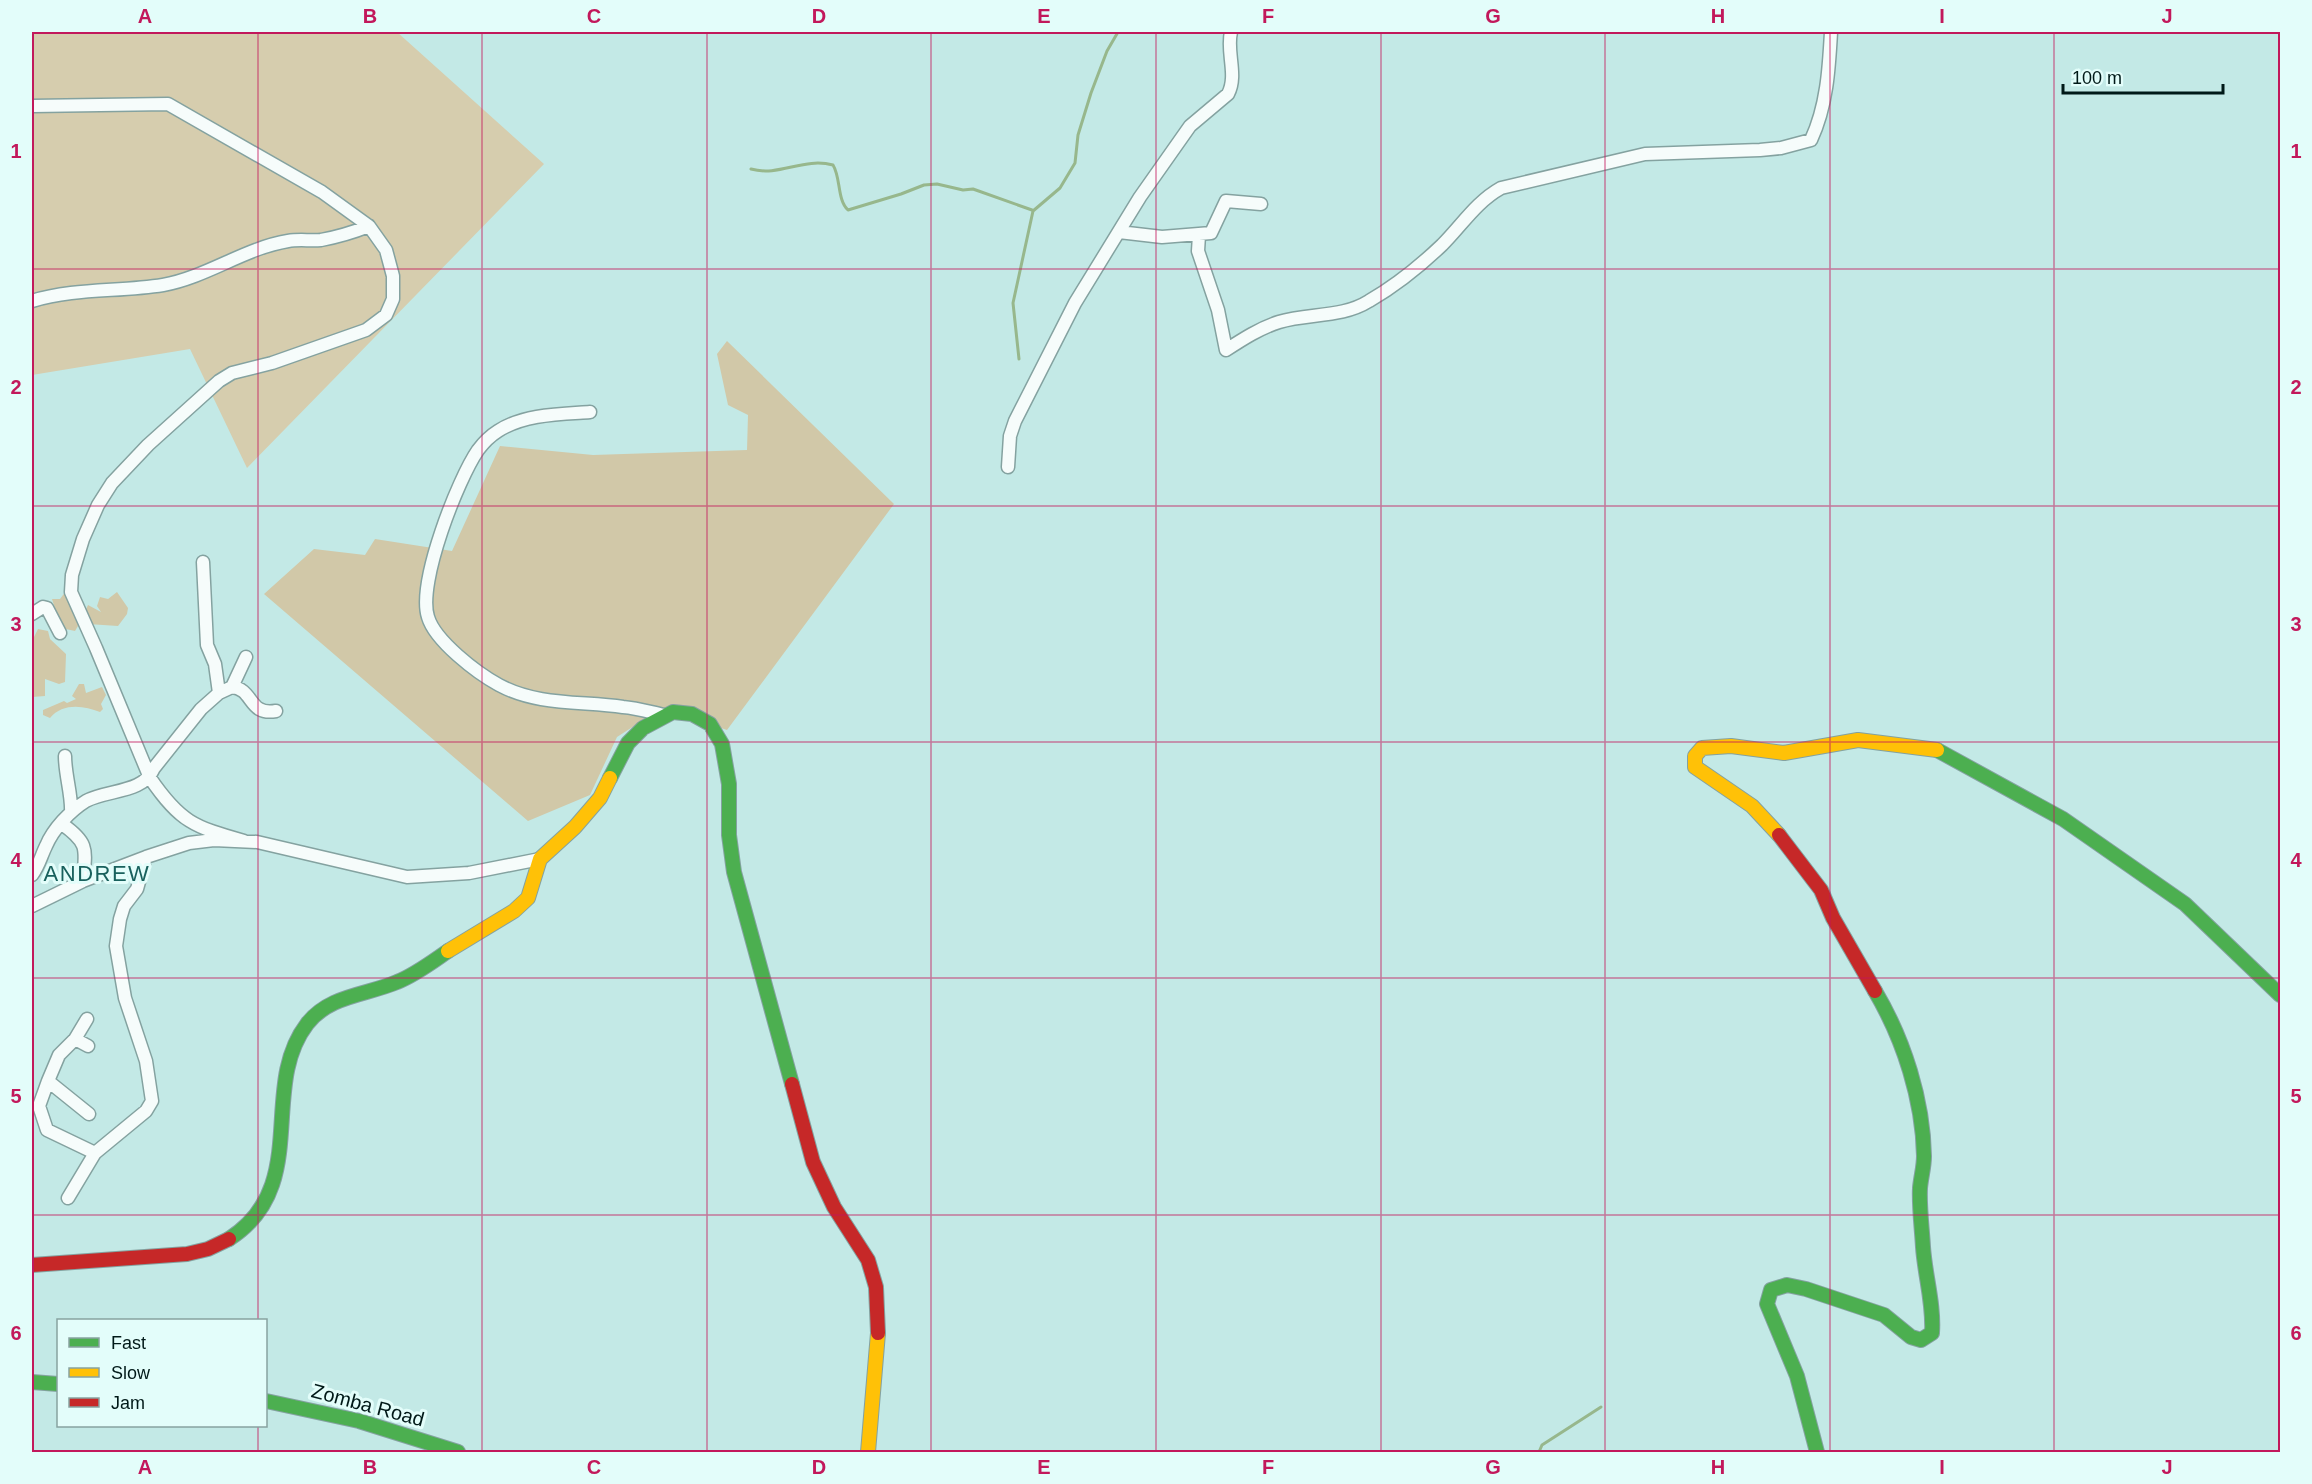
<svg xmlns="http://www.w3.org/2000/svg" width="2312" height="1484" viewBox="0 0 2312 1484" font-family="Arial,sans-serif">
  <rect width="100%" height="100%" fill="#c3e9e6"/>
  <path fill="#d6cdae" d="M32,32H397L544,164L247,468L190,349L32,375Z"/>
  <path fill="#d1c8a8" d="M727,341L894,504L727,730L662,708L617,737L590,795L528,821L264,594L314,549L365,555L375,539L452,551L500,446L593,455L747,450L748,415L728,405L717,354Z
    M66,591L81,621L75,631L61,628L52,599H60Z
    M117,592L128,608L127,614L118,626L88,624L84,614L88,605L101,612L97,606L100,597L108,599Z
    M38,629L48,631L50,639L66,654L65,682L59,684L45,679V696L32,697V641Z
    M79,684H84L86,693L102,687L106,695L101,704L103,709L100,712C83,705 62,703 50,718L43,715V710L64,701L67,703L76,699L72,696Z"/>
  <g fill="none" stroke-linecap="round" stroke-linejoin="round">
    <path stroke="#97b78c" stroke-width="3" d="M751,169C780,177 803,157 833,165C841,178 837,200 848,210L901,194L924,185L937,184L963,190L973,189L1032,210
      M1019,359L1013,303L1033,211L1060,188L1075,163L1078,135L1091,93L1107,51L1118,32
      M1539,1452L1542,1445L1601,1407"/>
    <defs>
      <path id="street" d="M32,106L168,104L322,192L369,226
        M1119,232L1162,237L1211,233L1226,201L1261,204
        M1199,235L1198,251L1218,310L1226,350C1243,339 1260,328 1279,322C1309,313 1342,318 1369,301C1395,286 1420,266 1442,245C1462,225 1476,202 1501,188L1645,154L1760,150L1781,148L1811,140C1827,106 1829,68 1831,32
        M32,301C74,288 119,292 163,285C207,277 245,248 288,241C299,239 310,241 321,240C337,237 354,232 369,226L386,250L393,276V299L386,315L366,330L272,363L232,373L219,381L148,445L112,483L98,505L83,539L72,575L71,592L96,648L150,778C180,822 194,827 244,841
        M590,412C560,414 524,414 498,431C490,436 484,442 478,450C458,479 417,583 428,617C435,641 477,673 499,685C538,706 582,701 623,707C637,708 650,712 664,715
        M1008,467L1010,436L1015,421L1075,303L1140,197L1190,126L1228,94C1238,75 1226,52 1231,32
        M203,562L207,645L215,664L219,693
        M32,614L43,607L47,608L60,633
        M232,687C254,689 248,716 276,711
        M65,756C65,775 72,795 71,812
        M62,824C89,843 86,849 83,881
        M32,875C39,866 41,856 46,846C53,829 70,811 86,801C108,789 143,794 154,768L201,709L219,693L232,687L246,657
        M32,906L83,881L146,857L189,843L214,840L257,842L407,877L469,873L540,859
        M75,1039L87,1019
        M88,1046L75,1039L59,1055L48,1081L89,1114
        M48,1081L39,1106L47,1130L95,1153
        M68,1198L95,1153L146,1111L152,1101L146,1061L125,998L116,946L120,919L124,906L137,889L146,857"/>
      <path id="fast" d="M1937,750L2063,819L2185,904L2280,995
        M610,778L628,743L643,728L673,712L692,714L710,724L722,744L729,784V835L734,872L792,1084
        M229,1239C312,1186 258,1088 307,1024C329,995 367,995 397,982C415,975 432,962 448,951
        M32,1382L58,1384
        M266,1401L359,1421L458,1452
        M1817,1452L1797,1376L1767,1304L1771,1290L1787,1285L1806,1289L1884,1315L1911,1337L1921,1340L1932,1333C1934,1304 1925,1276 1923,1247C1922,1228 1919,1207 1920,1188C1921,1177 1924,1167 1924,1156C1923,1100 1904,1040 1875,991"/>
      <path id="slow" d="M1779,835L1752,806L1695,767V756L1702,748L1731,746L1784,753L1858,740L1937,750
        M448,951L514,911L528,898L540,859L575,827L600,798L610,778
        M868,1452L878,1333"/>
      <path id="jam" d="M1779,835L1821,890L1833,918L1875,991
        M792,1084L813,1162L834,1207L868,1260L876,1287L878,1333
        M32,1265L187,1254L208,1249L229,1239"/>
    </defs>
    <use href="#street" stroke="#84a2a0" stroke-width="15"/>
    <use href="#fast" stroke="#84a2a0" stroke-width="16"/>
    <use href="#slow" stroke="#84a2a0" stroke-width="16"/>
    <use href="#jam" stroke="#84a2a0" stroke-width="16"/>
    <use href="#street" stroke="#f6fcfb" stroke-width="12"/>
    <use href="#fast" stroke="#4caf50" stroke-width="14"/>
    <use href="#slow" stroke="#ffc107" stroke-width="14"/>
    <use href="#jam" stroke="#c62828" stroke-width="14"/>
  </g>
  <path fill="none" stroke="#c2185b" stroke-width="1.5" stroke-opacity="0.55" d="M258,32V1320M482,32V1452M707,32V1452M931,32V1452M1156,32V1452M1381,32V1452M1605,32V1452M1830,32V1452M2054,32V1452M32,269H2280M32,506H2280M32,742H2280M32,978H2280M32,1215H2280M258,1426V1452"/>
  <g text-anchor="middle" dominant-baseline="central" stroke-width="6" stroke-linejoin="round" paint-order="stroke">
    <g font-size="20" fill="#001918" stroke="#e3fdfa">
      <text transform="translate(368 1405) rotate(15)">Zomba Road</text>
    </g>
    <g font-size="22" letter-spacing="1.5" fill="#19615d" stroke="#e3fdfa">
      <text x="97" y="873">ANDREW</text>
    </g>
  </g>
  <rect width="2312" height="1484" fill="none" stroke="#e3fdfa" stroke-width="66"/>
  <rect x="57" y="1319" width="210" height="108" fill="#e3fdfa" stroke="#88a2a0" stroke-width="1.5"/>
  <rect x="69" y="1338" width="30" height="9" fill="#4caf50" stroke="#88a2a0" stroke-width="1.5"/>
  <text x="111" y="1349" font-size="18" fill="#001918">Fast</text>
  <rect x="69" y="1368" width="30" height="9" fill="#ffc107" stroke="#88a2a0" stroke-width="1.5"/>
  <text x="111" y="1379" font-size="18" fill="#001918">Slow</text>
  <rect x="69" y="1398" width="30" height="9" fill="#c62828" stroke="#88a2a0" stroke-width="1.5"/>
  <text x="111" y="1409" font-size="18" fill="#001918">Jam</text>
  <path d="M2063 84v9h160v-9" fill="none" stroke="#001918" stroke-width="3"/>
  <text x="2072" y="84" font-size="18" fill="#001918" stroke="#e3fdfa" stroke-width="4.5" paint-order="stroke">100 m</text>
  <rect x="33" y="33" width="2246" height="1418" fill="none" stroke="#c2185b" stroke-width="2"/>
  <g font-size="20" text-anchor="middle" font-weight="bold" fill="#c2185b">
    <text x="145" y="23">A</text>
    <text x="370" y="23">B</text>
    <text x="594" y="23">C</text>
    <text x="819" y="23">D</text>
    <text x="1044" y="23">E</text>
    <text x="1268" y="23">F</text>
    <text x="1493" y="23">G</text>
    <text x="1718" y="23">H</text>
    <text x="1942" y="23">I</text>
    <text x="2167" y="23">J</text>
    <text x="16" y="158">1</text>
    <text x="2296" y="158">1</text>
    <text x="16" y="394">2</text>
    <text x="2296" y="394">2</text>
    <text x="16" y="631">3</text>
    <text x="2296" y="631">3</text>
    <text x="16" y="867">4</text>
    <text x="2296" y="867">4</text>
    <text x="16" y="1103">5</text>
    <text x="2296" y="1103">5</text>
    <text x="16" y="1340">6</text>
    <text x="2296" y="1340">6</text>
    <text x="145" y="1474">A</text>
    <text x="370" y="1474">B</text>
    <text x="594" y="1474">C</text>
    <text x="819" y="1474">D</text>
    <text x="1044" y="1474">E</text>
    <text x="1268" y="1474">F</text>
    <text x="1493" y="1474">G</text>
    <text x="1718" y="1474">H</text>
    <text x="1942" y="1474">I</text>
    <text x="2167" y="1474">J</text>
  </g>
</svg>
